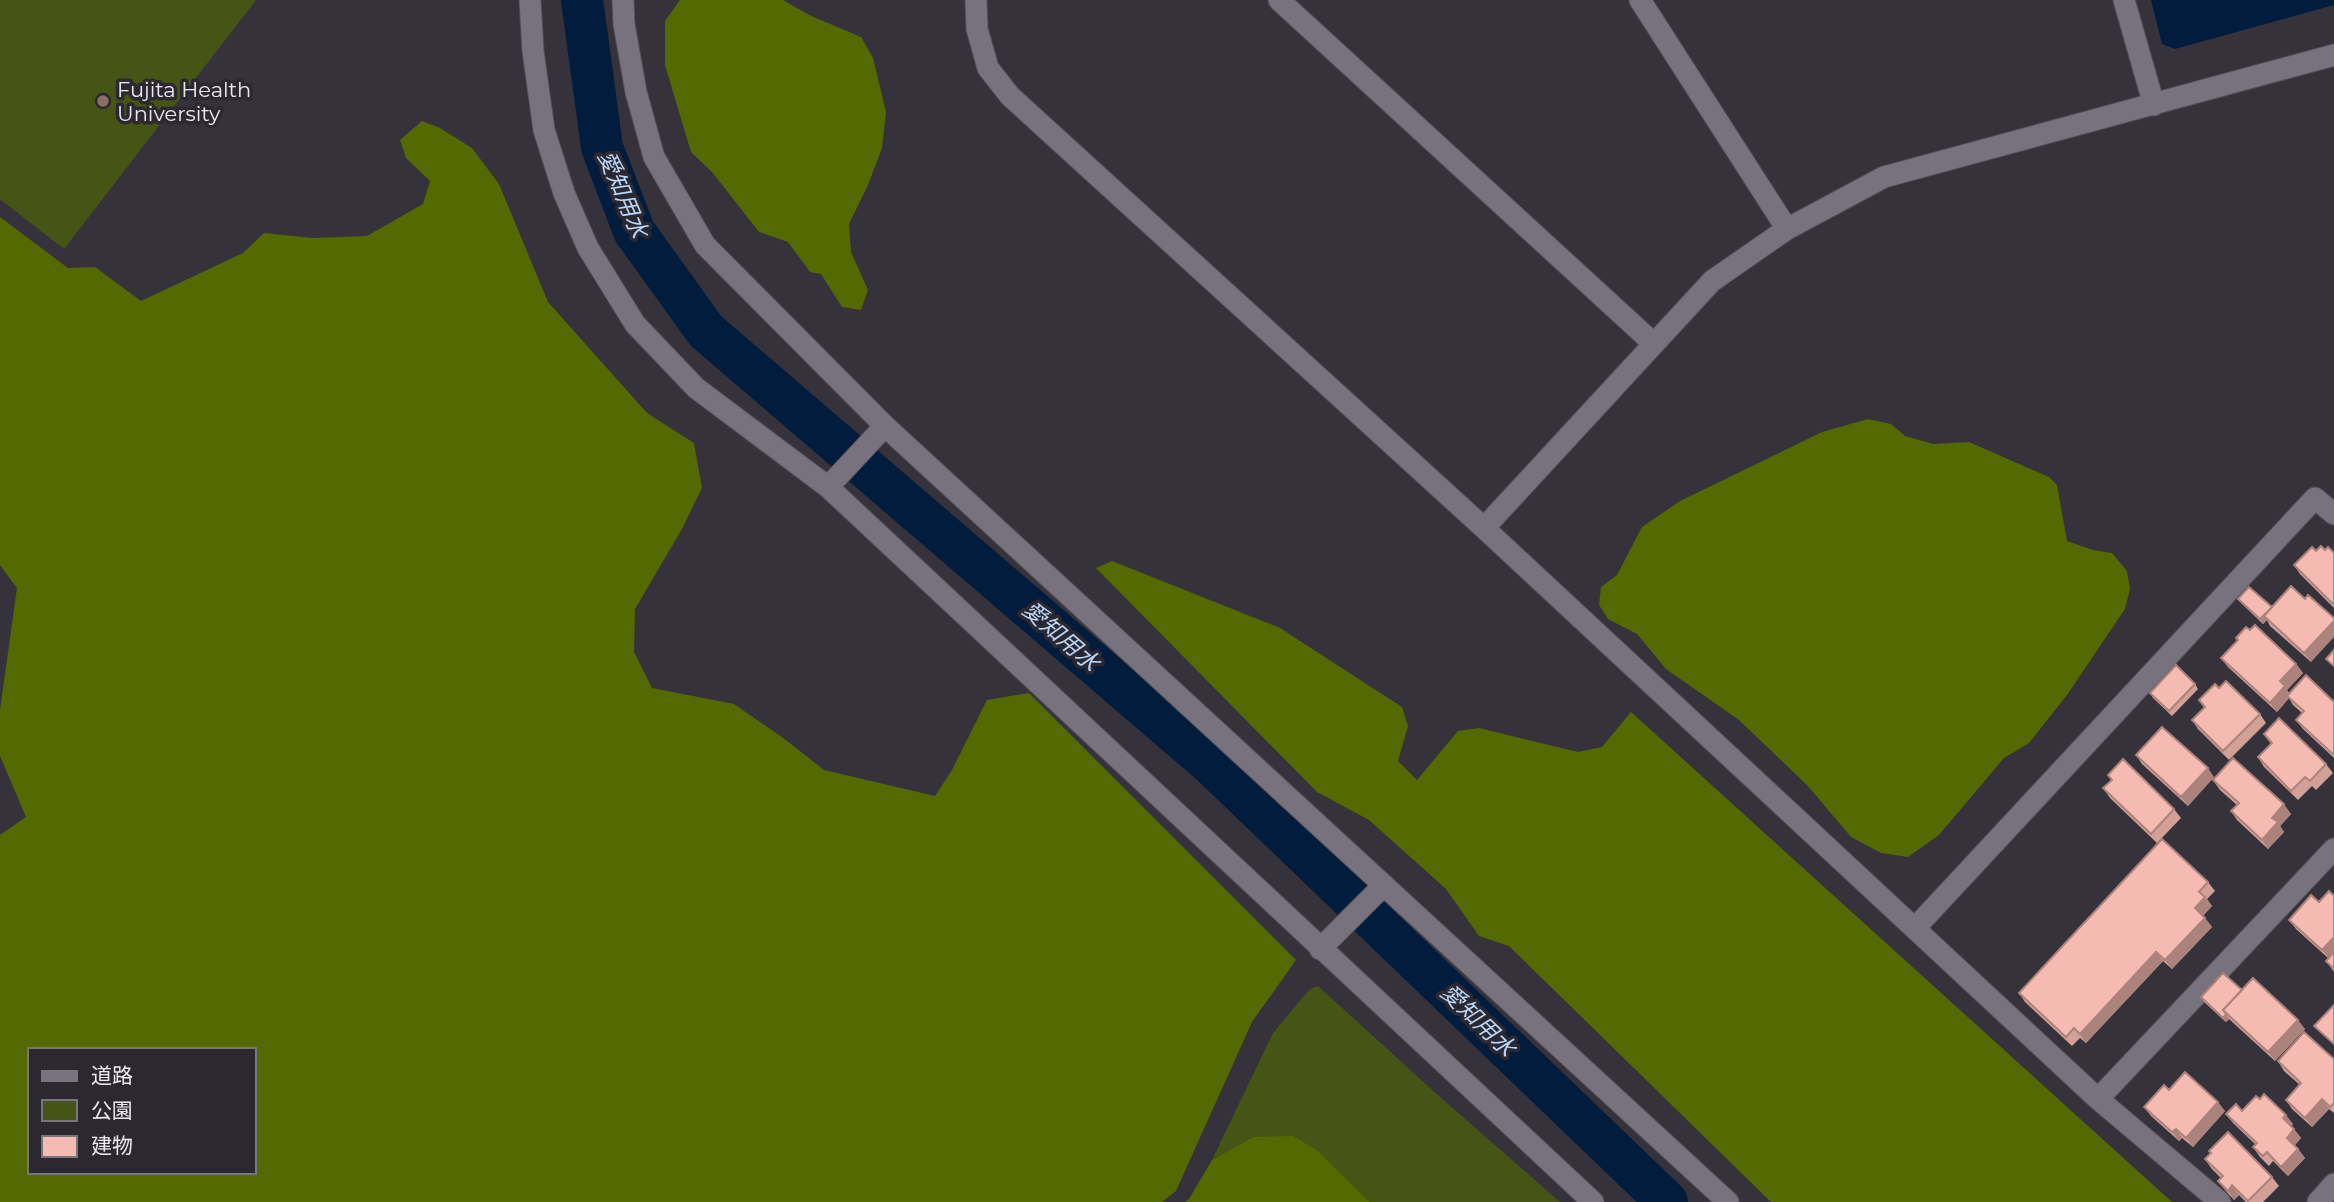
<svg xmlns="http://www.w3.org/2000/svg" width="2334" height="1202" viewBox="0 0 2334 1202" font-family="Montserrat,'Noto Sans JP',sans-serif">
  <rect width="100%" height="100%" fill="#36323b"/>
  <path fill="#465515" d="M0,0H256L64,249L0,199Z
    M1318,986L1441,1098L1560,1202H1370L1318,1151L1253,1137L1212,1160L1273,1033L1309,990Z"/>
  <path fill="#556902" fill-rule="evenodd" d="M680,0H783L809,15L861,37L873,58L886,112L882,148L868,185L849,224L851,252L868,290L861,310L842,307L821,274L810,272L788,242L759,232L712,172L691,152L665,65V21Z
    M422,121L440,128L472,148L499,184L548,302L647,413L694,443L702,488L682,529L635,609L634,652L652,688L734,704L782,737L824,770L935,796L952,770L987,700L1029,693L1296,960L1252,1022L1176,1191L1162,1202H0V835L26,817L0,756V710L17,588L0,565V217L68,268L95,267L141,301L243,253L264,233L313,238L367,236L423,204L430,181L406,158L400,140ZM30,1050H254V1172H30Z
    M1868,419L1891,424L1905,436L1933,444L1969,442L2049,477L2057,485L2067,541L2093,550L2112,553L2127,571L2130,589L2125,609L2067,695L2029,743L2004,758L1939,835L1908,857L1881,853L1851,837L1808,786L1739,720L1666,669L1637,634L1608,619L1599,605L1601,587L1617,575L1642,527L1680,501L1822,432Z
    M1112,561L1280,628L1402,707L1408,726L1398,761L1417,780L1458,731L1479,728L1578,752L1602,747L1631,712L2172,1202H1771L1509,946L1479,936L1446,889L1369,820L1317,792L1096,568Z
    M1293,1136L1318,1151L1370,1202H1185L1189,1199L1212,1160L1253,1137Z"/>
  <path fill="#011c3c" d="M2151,0H2334V5L2175,49L2162,44Z"/>
  <g fill="none" stroke-linecap="round" stroke-linejoin="round">
    <path stroke="#011c3c" stroke-width="42" d="M582,0L602,147L634,231L706,331L1212,765L1667,1202"/>
    <defs>
      <path id="minor" d="M530,0L533,51L544,130L564,193L588,248L635,324L696,388L828,487L1593,1202
        M623,0L624,24L636,92L654,157L705,245L885,426L1728,1202
        M976,0L977,29L988,68L1010,96L1484,528L2098,1099L2220,1202
        M1279,0L1653,343
        M1640,0L1787,229
        M2124,0L2154,105
        M828,487L885,426
        M1484,528L1712,281L1787,229L1884,177L2334,55
        M1916,927L2315,498L2334,514
        M1320,949L1384,885
        M2098,1099L2334,849
        M2318,1202L2334,1184"/>
    </defs>
    <use href="#minor" stroke="#535057" stroke-width="23"/>
    <use href="#minor" stroke="#77727d" stroke-width="21"/>
  </g>
  <path fill="#d3a098" d="M2325,550L2334,553V608L2300,574L2294,565L2316,551Z
    M2291,586L2311,662L2270,626L2267,620L2263,624L2242,604L2238,599L2272,607Z
    M2221,658L2296,664L2303,673L2287,690L2289,693L2334,702V758L2303,729L2296,720L2302,713L2293,705L2289,698L2277,712L2228,667Z
    M2195,684L2198,689L2172,716L2153,698L2150,693Z
    M2219,688L2260,714L2266,723L2229,760L2198,729L2192,720L2204,708L2199,700Z
    M2264,734L2326,764L2333,773L2316,790L2312,786L2298,800L2264,767L2258,757L2271,744Z
    M2136,755L2214,777L2188,806L2142,764Z
    M2108,775L2174,809L2181,818L2157,843L2110,798L2103,788L2111,780Z
    M2213,780L2291,814L2280,826L2284,832L2268,849L2237,820L2231,811L2237,805L2220,790Z
    M2208,882L2215,891L2207,899L2212,906L2203,916L2212,927L2172,969L2163,961L2086,1043L2080,1038L2072,1046L2025,1002L2019,993Z
    M2334,896V972L2326,961L2328,958L2296,929L2289,920L2319,902Z
    M2242,990L2305,1029L2275,1061L2229,1019L2226,1022L2204,1002L2201,997Z
    M2334,1059V1113L2329,1109L2312,1127L2292,1109L2286,1100L2300,1085L2284,1071L2278,1061Z
    M2169,1090L2225,1111L2193,1147L2182,1138L2179,1141L2151,1116L2144,1107Z
    M2260,1099L2293,1124L2291,1126L2301,1138L2295,1145L2305,1158L2288,1176L2273,1161L2269,1166L2260,1157L2253,1147L2256,1145L2233,1123L2226,1114L2242,1111Z
    M2205,1159L2272,1177L2279,1186L2263,1202H2246L2239,1195L2234,1200L2225,1190L2218,1181L2221,1178L2211,1168Z"/>
  <path fill="#ac827c" d="M2272,607L2264,616L2267,620L2263,624L2260,619Z
    M2334,621V637L2311,662L2304,653Z
    M2296,664L2303,673L2287,690L2291,696H2287L2289,698L2277,712L2270,703L2280,681Z
    M2208,768L2214,777L2188,806L2181,797Z
    M2284,804L2291,814L2280,826L2284,832L2268,849L2262,840L2272,818Z
    M2205,897L2212,906L2201,917L2195,908Z
    M2205,918L2212,927L2172,969L2165,960Z
    M2334,937V953L2329,959L2322,950Z
    M2156,952L2163,961L2086,1043L2080,1034Z
    M2226,1014L2229,1019L2226,1022L2223,1018Z
    M2298,1020L2305,1029L2275,1061L2268,1052Z
    M2322,1099L2329,1109L2312,1127L2305,1118Z
    M2218,1102L2225,1111L2193,1147L2186,1138Z
    M2286,1115L2293,1124L2289,1128L2283,1118Z
    M2176,1129L2182,1138L2179,1141L2172,1132Z
    M2294,1129L2301,1138L2293,1147L2287,1138Z
    M2298,1149L2305,1158L2288,1176L2281,1167Z
    M2232,1185L2239,1195L2234,1200L2228,1191Z"/>
  <path fill="#f5bab1" stroke="#ac827c" stroke-width="2" d="M2321,546L2325,550L2328,547L2334,553V605L2294,565L2312,547L2316,551Z
    M2291,586L2305,599L2308,595L2334,618V621L2304,653L2264,616Z
    M2249,587L2272,607L2260,619L2238,599Z
    M2255,625L2296,664L2280,681L2285,686L2270,703L2221,658L2238,640L2236,638L2246,627L2250,630Z
    M2334,650V666L2326,659Z
    M2176,665L2195,684L2169,711L2150,693Z
    M2306,675L2334,702V755L2296,720L2304,711L2287,696Z
    M2226,681L2260,714L2223,751L2192,720L2205,707L2199,700L2215,684L2219,688Z
    M2279,718L2326,764L2310,781L2305,777L2291,791L2258,757L2272,743L2264,734Z
    M2162,727L2208,768L2181,797L2136,755Z
    M2233,758L2284,804L2272,818L2278,822L2262,840L2231,811L2239,803L2213,780Z
    M2123,759L2174,809L2151,834L2103,788L2112,780L2108,775Z
    M2162,839L2208,882L2199,892L2205,897L2195,908L2205,918L2165,960L2156,952L2080,1034L2074,1028L2066,1037L2019,993Z
    M2329,891L2334,896V937L2322,950L2289,920L2311,895L2319,902Z
    M2334,952V969L2326,961Z
    M2223,973L2242,990L2223,1010L2226,1014L2223,1018L2201,997Z
    M2253,978L2298,1020L2268,1052L2223,1010Z
    M2334,1005V1044L2314,1026Z
    M2304,1032L2334,1059V1103L2330,1107L2322,1099L2305,1118L2286,1100L2301,1083L2278,1061Z
    M2185,1072L2218,1102L2186,1138L2176,1129L2172,1132L2144,1107L2164,1085L2169,1090Z
    M2264,1094L2286,1115L2283,1118L2294,1129L2287,1138L2298,1149L2281,1167L2267,1152L2263,1156L2253,1147L2257,1143L2226,1114L2236,1104L2242,1111L2256,1096L2260,1099Z
    M2228,1132L2272,1177L2248,1201L2232,1185L2228,1191L2218,1181L2223,1176L2205,1159L2211,1153L2209,1151Z"/>
  <circle fill="#8d6e63" stroke="#2c2831" stroke-width="2.5" cx="103" cy="101" r="7"/>
  <g text-anchor="middle" dominant-baseline="central" stroke-width="7" stroke-linejoin="round" paint-order="stroke">
    <g font-size="21" fill="#ebe8ee" stroke="#2c2831" text-anchor="start">
      <text x="117" y="89">Fujita Health<tspan x="117" dy="24">University</tspan></text>
    </g>
    <g font-size="23" font-style="italic" fill="#bad7fb" stroke="#2c2831">
      <text transform="translate(623 194) rotate(67)">愛知用水</text>
      <text transform="translate(1061 636) rotate(41)">愛知用水</text>
      <text transform="translate(1478 1020) rotate(44)">愛知用水</text>
    </g>
  </g>
  <rect x="28" y="1048" width="228" height="126" fill="#2c2831" stroke="#78757d" stroke-width="2"/>
  <rect x="42" y="1071" width="35" height="10" fill="#77727d" stroke="#78757d" stroke-width="2"/>
  <text x="91" y="1083" font-size="21" fill="#ebe8ee">道路</text>
  <rect x="42" y="1100" width="35" height="21" fill="#465515" stroke="#78757d" stroke-width="2"/>
  <text x="91" y="1118" font-size="21" fill="#ebe8ee">公園</text>
  <rect x="42" y="1136" width="35" height="21" fill="#f5bab1" stroke="#78757d" stroke-width="2"/>
  <text x="91" y="1153" font-size="21" fill="#ebe8ee">建物</text>
</svg>
